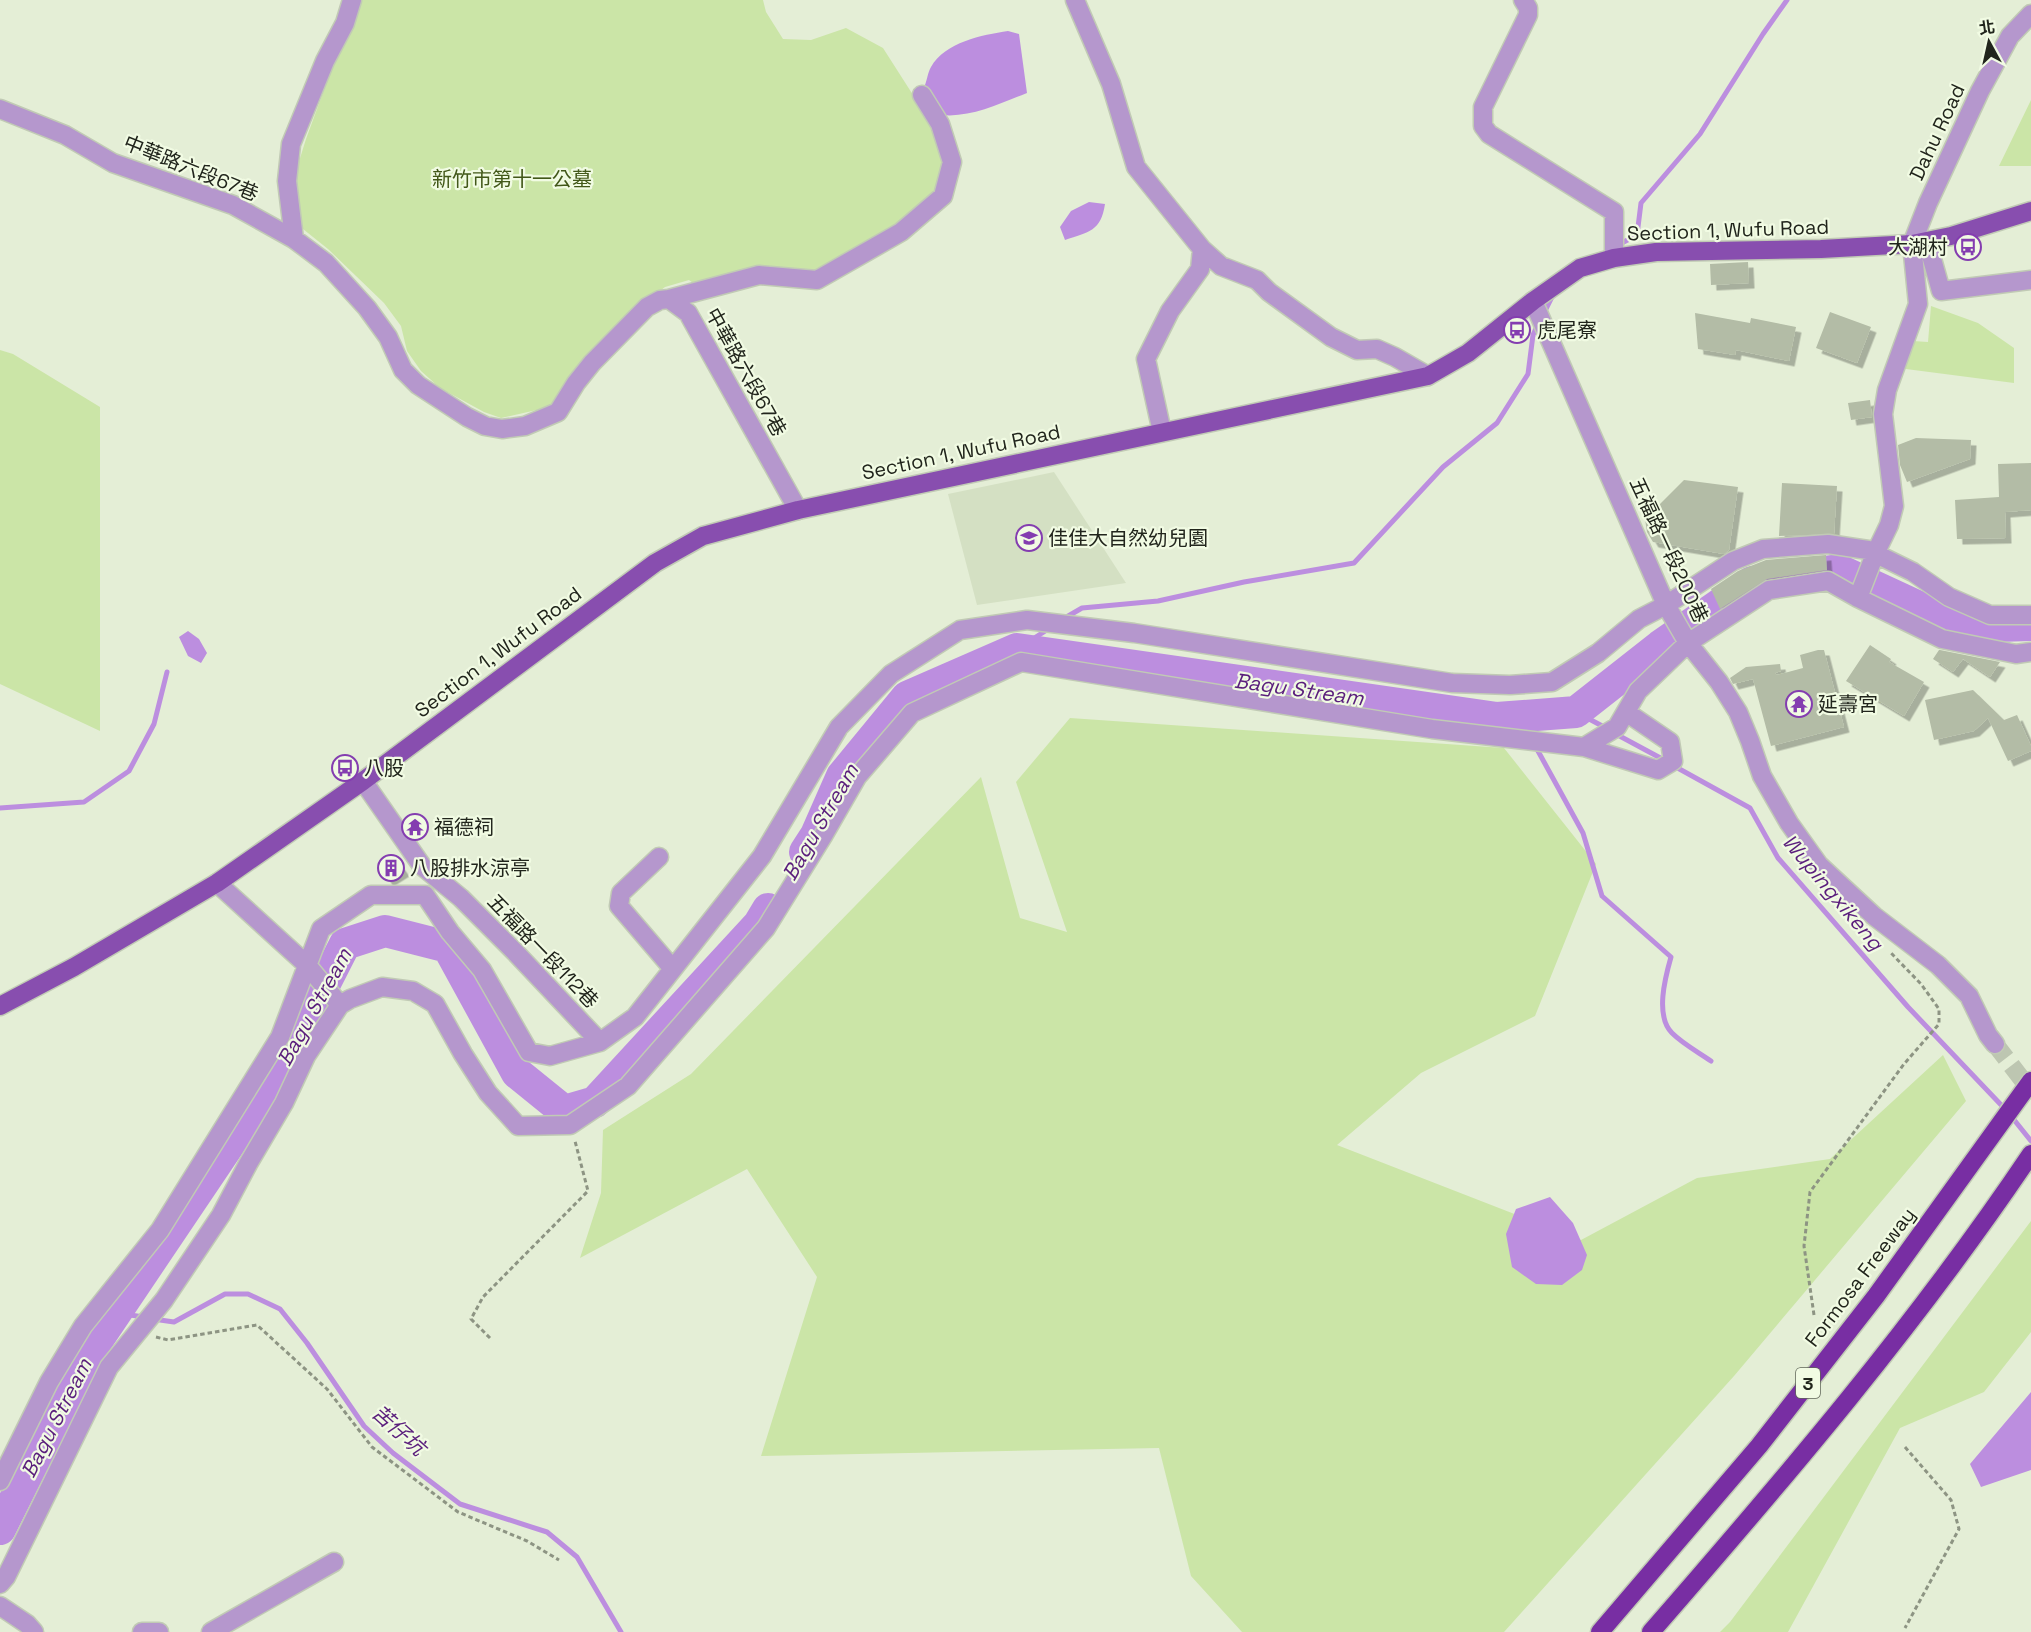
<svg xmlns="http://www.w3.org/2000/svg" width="2031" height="1632" viewBox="0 0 2031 1632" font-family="'Space Grotesk','Noto Sans TC',sans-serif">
  <defs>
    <filter id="shadow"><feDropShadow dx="5.5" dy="5.5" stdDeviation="0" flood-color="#0004"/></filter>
  </defs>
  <rect width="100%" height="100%" fill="#e4eed6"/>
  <path fill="#d4e0c3" d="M1054,472L1126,583L977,605L948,494Z"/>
  <path fill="#cbe5a7" d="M357,0H763L766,12L783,39L811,40L846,28L883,48L938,134L947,159L941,182L925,204L902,224L817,273L697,286L689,280L665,287L622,321L550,407L501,418L484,412L440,388L421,371L407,351L401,326L384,303L328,249L283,213L306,139Z
    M2031,100V166H1999Z
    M1931,306L1978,323L2014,348V383L1906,369L1898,340L1928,342Z
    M0,350L13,354L100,407V731L0,684Z
    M1070,718L1504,748L1596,864L1535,1016L1421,1073L1337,1145L1581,1240L1697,1178L1830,1159L1943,1055L1966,1101L1734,1376L1504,1632H1242L1191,1576L1159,1448L761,1456L817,1277L747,1169L580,1258L601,1193L603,1130L691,1074L981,777L1020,918L1067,932L1016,782Z
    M2031,1221V1332L1984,1392L1900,1428L1788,1632H1720L1730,1622Z"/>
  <path fill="#bc8edf" d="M1008,31L1019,34L1027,93C1001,103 971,118 942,115L925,85C927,80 928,72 931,67C945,42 982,35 1008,31Z
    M1089,202L1105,204C1101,231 1089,232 1065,240L1060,227L1071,211Z
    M188,631L199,639L207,653L201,663L188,656L179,637Z
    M1550,1197L1573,1223L1587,1255L1582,1270L1562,1285L1536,1284L1512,1267L1506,1234L1516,1209Z
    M2031,1392V1470L1981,1487L1970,1464Z"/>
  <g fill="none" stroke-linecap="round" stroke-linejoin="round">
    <path stroke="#bc8edf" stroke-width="5" d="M1618,245L1637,235L1641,203L1700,134L1763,34L1787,0
      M1544,313L1553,295
      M1063,619L1082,608L1158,601L1244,582L1354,563L1443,467L1497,423L1528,374L1533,335L1538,324
      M1017,649L1050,628
      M1576,712L1606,728
      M1518,716L1527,732
      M1614,733L1666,761
      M1538,751L1583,833L1602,896L1671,957C1665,978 1655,1016 1672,1033C1683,1044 1698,1052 1711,1061
      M1674,766L1750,808L1778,858L1908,1007L2005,1109
      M0,808L84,802L129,771L154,724L167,672
      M2011,1116L2031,1141
      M116,1313L144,1317
      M153,1319L174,1322L225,1294H248L280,1309L307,1343L364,1426L393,1453L460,1504L547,1532L577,1557L621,1632"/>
    <path stroke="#bc8edf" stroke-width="32" d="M805,852L816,835L842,776L907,697L1017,649L1497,718L1576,712L1660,646L1752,582L1839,570L1962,627L2031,625
      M0,1529L86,1357L286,1060L345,944L385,931L448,947L517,1073L564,1111L595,1102L759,924L768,909"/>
  </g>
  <path fill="#b3bca6" filter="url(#shadow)" d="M1748,262L1749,283L1711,285L1710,264Z
    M1830,312L1871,327L1857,363L1816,348Z
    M1695,313L1750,323L1751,318L1796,327L1789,361L1736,350L1735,355L1698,349Z
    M1870,400L1872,417L1851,420L1848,403Z
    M1916,438L1971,440L1970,459L1907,482L1900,465L1898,445Z
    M2031,463V510L2005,512L2006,538L1957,539L1955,500L1999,497L1998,464Z
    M1684,480L1738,487L1729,550L1724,554L1653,542L1647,532L1645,519Z
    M1782,483L1837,486L1834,534L1779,536Z
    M1826,555L1827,570L1767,579L1720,609L1711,589L1738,571L1766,560Z
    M1870,645L1891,659L1889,662L1924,682L1904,716L1846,681Z
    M1818,650H1824L1844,727L1771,746L1753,679L1733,684L1730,678L1746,667L1780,664L1781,671L1775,673L1777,675L1803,668L1800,655Z
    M1939,650H1940L2000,662L1990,677L1963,659L1953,672L1933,659Z
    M1973,690L2004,720L2017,715L2031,746V751L2008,761L1988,718L1974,731L1934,740L1925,700Z
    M393,855L404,871L388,881L378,866Z"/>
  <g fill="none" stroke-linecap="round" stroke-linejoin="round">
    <path stroke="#bdc6b1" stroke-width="18" stroke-dasharray="18 9" stroke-linecap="butt" d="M1995,1044L2031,1091"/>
    <defs>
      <path id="minor" d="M1075,0L1111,84L1136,167L1202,249L1221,266L1257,280L1269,292L1331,337L1357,350L1377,349L1395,357L1428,376
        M1523,0L1528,8V15L1483,107V126L1489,134L1614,212V258
        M0,109L65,135L113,163L233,205L294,239L326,263L367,308L388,337L403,370L418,385L467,417L485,426L502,429L525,426L558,412L576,383L592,363L647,307L660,300L669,299L688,313L798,510
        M294,239L287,181L291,144L325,61L345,23L352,0
        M1927,241L1941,291L2031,280
        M669,299L759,275L817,280L901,232L943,196L952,162L940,124L922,95
        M1533,301L1666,605L1688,643L1719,682L1738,712L1750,741L1762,776L1789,823L1819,865L1874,916L1938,965L1969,996L1988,1035L1995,1044
        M1162,432L1146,359L1170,311L1200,269L1202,249
        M1858,598L1875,554L1889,525L1894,506L1883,414L1887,390L1918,304L1912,244L1928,203L1980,91L2010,36L2031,14
        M1584,747L1617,727L1638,691L1688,643L1769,590L1828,581L1858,598L1942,639L2016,654L2031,652
        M363,781L422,866L461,898L515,952L600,1042
        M659,857L621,893L619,906L673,969
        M217,883L307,965L340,1005
        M0,1481L49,1382L83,1326L160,1230L280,1037L321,929L371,895H425L450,932L482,970L529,1052L550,1056L600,1042L635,1017L762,856L839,727L891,674L960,630L1027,620L1134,633L1452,683L1510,685L1552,682L1598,653L1639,619L1666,605L1733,561L1763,549L1828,544L1868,550L1913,572L1949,597L1990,615H2031
        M0,1584L6,1577L109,1367L164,1300L221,1215L248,1164L284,1103L306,1056L340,1005L350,999L382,987L413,991L435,1004L463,1054L488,1093L518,1126L570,1125L628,1086L766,928L823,836L857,777L912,713L1021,662L1432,729L1584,747L1658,770L1673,761L1670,742L1626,712
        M0,1606L27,1624L34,1632
        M142,1632H159
        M211,1632L334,1562"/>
      <path id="major" d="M0,1006L74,967L217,883L363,781L655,563L703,536L798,510L1428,376L1468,353L1533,301L1580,268L1614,258L1656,252L1821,249L1912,244L1951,236L2031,211"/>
      <path id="highway" d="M1600,1632L1759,1446L1876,1296L2031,1081
        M1651,1632C1786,1477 1916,1325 2031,1154"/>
    </defs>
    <use href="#minor" stroke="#c1cab5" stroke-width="21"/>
    <use href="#major" stroke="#c1cab5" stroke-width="21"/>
    <use href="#highway" stroke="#c1cab5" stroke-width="21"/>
    <path stroke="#8d9483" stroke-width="3" stroke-dasharray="4.5 3" stroke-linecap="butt" d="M1814,1315L1804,1246L1810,1192L1904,1064L1939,1024V1009L1921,984L1891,953
      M156,1337L168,1340L257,1325L327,1389L372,1447L458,1512L527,1541L559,1560
      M490,1338L471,1319L483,1297L588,1191L575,1141
      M1905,1447L1951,1500L1959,1529L1905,1628"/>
    <use href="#minor" stroke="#b597cd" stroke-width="18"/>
    <use href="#major" stroke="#884eaf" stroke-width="18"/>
    <use href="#highway" stroke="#782ea3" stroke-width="18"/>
  </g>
  <defs>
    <symbol id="bus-ring" viewBox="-11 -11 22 22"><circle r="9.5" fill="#f1fbe3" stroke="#843db0" stroke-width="1.5"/><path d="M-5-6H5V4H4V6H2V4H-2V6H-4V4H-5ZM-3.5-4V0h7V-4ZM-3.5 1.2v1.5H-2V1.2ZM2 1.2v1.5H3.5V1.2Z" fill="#843db0"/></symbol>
    <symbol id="school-ring" viewBox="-11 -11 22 22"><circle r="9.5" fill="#f1fbe3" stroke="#843db0" stroke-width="1.5"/><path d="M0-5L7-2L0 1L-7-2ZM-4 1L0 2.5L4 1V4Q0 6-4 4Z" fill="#843db0"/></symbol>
    <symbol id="temple-ring" viewBox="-11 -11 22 22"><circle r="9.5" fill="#f1fbe3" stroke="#843db0" stroke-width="1.5"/><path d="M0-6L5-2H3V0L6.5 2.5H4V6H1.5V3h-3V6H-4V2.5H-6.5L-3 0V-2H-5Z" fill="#843db0"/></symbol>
    <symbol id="building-ring" viewBox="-11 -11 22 22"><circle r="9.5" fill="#f1fbe3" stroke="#843db0" stroke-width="1.5"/><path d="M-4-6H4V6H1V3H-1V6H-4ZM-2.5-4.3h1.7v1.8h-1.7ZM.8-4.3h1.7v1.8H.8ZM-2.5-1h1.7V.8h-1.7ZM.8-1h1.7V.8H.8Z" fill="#843db0"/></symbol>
  </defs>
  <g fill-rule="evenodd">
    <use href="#bus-ring" x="1953" y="232" width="30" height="30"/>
    <use href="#bus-ring" x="1502" y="315" width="30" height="30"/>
    <use href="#school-ring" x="1014" y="523" width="30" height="30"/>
    <use href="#temple-ring" x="1784" y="689" width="30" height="30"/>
    <use href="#bus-ring" x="330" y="753" width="30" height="30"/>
    <use href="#temple-ring" x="400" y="812" width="30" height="30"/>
    <use href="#building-ring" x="376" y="853" width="30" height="30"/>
  </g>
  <g text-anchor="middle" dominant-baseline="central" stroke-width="4.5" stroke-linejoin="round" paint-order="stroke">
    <rect fill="#f1fbe3" stroke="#5f6558" stroke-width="1.5" x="1796" y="1368" width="24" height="30" rx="4.5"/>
    <g font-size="18" font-weight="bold" fill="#21251c">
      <text x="1808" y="1383">3</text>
    </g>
    <g font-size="20" fill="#21251c" stroke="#f1fbe3">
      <text transform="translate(1937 132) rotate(-65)">Dahu Road</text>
      <text transform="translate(191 168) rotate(22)">中華路六段67巷</text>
      <text transform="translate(1728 230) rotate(-2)">Section 1, Wufu Road</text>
      <text transform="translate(746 372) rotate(61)">中華路六段67巷</text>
      <text transform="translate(961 452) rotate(-12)">Section 1, Wufu Road</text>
      <text transform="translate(1669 550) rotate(65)">五福路一段200巷</text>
      <text transform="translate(498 652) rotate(-37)">Section 1, Wufu Road</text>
      <text transform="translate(543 951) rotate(46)">五福路一段112巷</text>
      <text transform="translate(1860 1277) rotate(-53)">Formosa Freeway</text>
    </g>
    <g font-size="20" fill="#425819" stroke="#f1fbe3">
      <text x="512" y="179">新竹市第十一公墓</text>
    </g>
    <g font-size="20" fill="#21251c" stroke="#f1fbe3" text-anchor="start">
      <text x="1948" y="247" text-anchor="end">大湖村</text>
      <text x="1537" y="330">虎尾寮</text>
      <text x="1048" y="538">佳佳大自然幼兒園</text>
      <text x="1818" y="704">延壽宮</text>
      <text x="364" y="768">八股</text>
      <text x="434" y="827">福德祠</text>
      <text x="410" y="868">八股排水涼亭</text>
    </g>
    <g font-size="21" font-style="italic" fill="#5a1e7c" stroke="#f1fbe3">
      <text transform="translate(1299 689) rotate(8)">Bagu Stream</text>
      <text transform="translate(820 822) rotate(-60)">Bagu Stream</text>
      <text transform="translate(1833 892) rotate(50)">Wupingxikeng</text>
      <text transform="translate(314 1007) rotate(-61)">Bagu Stream</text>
      <text transform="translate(56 1418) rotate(-63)">Bagu Stream</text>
      <text transform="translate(399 1430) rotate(42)">苦仔坑</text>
    </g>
  </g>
  <g transform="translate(1989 42) rotate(352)" stroke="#f1fbe3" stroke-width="4.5" paint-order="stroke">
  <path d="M0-4.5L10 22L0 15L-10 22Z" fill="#21251c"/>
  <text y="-9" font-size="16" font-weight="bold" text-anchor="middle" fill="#21251c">北</text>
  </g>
</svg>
